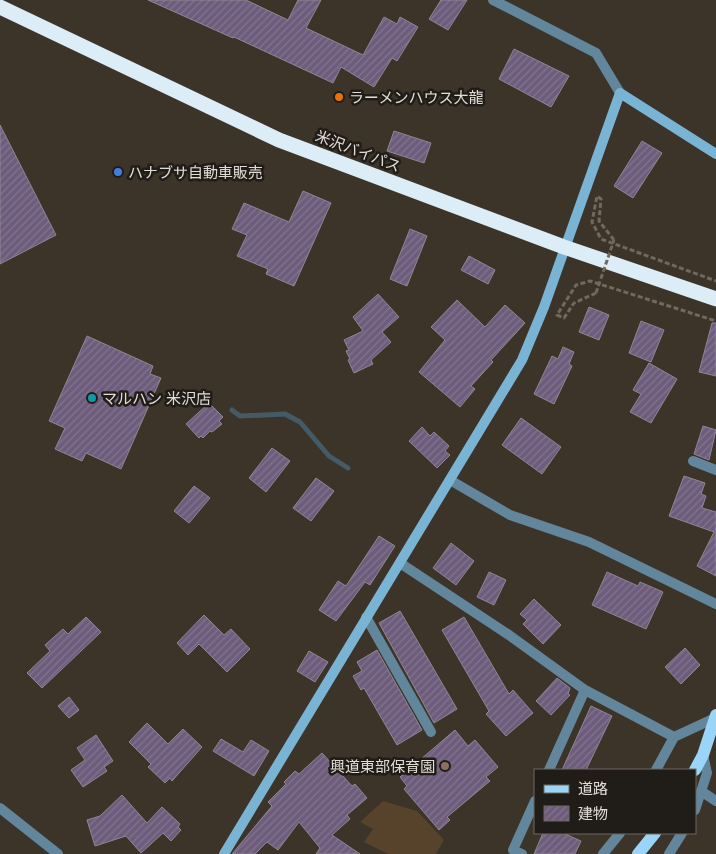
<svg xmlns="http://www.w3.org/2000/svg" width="716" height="854" viewBox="0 0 716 854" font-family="Poppins,'Noto Sans JP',sans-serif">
  <defs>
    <pattern id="building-hatch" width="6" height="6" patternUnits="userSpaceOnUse" patternTransform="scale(1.25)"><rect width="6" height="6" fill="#6e5c7c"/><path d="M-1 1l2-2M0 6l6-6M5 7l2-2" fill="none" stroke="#82738e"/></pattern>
  </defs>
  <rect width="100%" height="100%" fill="#3c3329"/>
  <path fill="#57422c" d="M383,801L417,811L444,840L436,854H388L364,842L373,829L360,822Z"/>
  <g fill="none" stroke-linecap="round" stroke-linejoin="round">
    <path stroke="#445b67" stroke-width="5" d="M232,410L240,416L285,414L300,422L329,456L348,468"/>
  </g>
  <path fill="url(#building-hatch)" stroke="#8e8794" d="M148,0H246L288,20L298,0H321L306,28L363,55L384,17L397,24L400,17L418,27L397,61L392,58L374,87L341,67L333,83L234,37L233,38Z
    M441,0H467L448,30L429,19Z
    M514,49L569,76L551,107L499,79Z
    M0,125L56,235L0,264Z
    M394,131L431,143L424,163L387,151Z
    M642,141L662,153L633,198L614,186Z
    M303,191L331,203L294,286L266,274L268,269L237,256L247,235L232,229L244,203L289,222Z
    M410,229L427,236L407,286L390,279Z
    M469,256L495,270L488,284L461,270Z
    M378,294L399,317L382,332L391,342L371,360L373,364L354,373L348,360L350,359L346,351L349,350L344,340L363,331L353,317Z
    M457,300L485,327L505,305L525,323L491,360L493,362L471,386L475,389L460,407L419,372L445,340L431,327Z
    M589,307L609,315L599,340L579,332Z
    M641,321L664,330L651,362L629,353Z
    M712,323H716V376L699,372Z
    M87,336L153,366L150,374L161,378L121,469L86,453L82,461L55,449L65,428L49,421Z
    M563,347L574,352L569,364L572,366L554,404L534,394L552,356L558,359Z
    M649,363L677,379L651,423L630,412L641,394L633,390Z
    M209,403L223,417L219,421L222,424L212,432L210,431L203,438L201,436L199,438L186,424Z
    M521,418L561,447L542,474L502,445Z
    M703,426L716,430L709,460L694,454Z
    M422,427L430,436L434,432L449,446L445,451L450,455L437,468L409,441Z
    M272,448L290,461L266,492L249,478Z
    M684,476L705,483L701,494L706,496L702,508L716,512V576L697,566L714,532L669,516Z
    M316,478L334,491L311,521L293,508Z
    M194,486L210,498L189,523L174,511Z
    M379,536L395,546L370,585L365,582L336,621L319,610L338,581L346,586Z
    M451,543L474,561L456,585L433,568Z
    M489,572L506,580L494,605L477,597Z
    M607,572L638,586L640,582L663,592L646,629L592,605Z
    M534,599L561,625L543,644L523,624L527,620L520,614Z
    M400,611L457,709L434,723L379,623Z
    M204,615L224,635L231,629L250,649L227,672L199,644L188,655L177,643Z
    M86,617L101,632L42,688L27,673L50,651L45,645L63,629L68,634Z
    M464,617L509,694L513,690L533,713L506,736L486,714L489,711L442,630Z
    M685,648L700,665L681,684L665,667Z
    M377,650L422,730L397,745L364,688L361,690L353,676L362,671L357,662Z
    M309,651L328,662L315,682L297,671Z
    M557,678L570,688L568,694L570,695L551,715L536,701Z
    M69,697L79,710L69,718L58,706Z
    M591,706L612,716L586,770H562Z
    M147,723L168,744L183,729L202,747L172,781L170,778L165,783L148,767L151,764L129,742Z
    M455,730L468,746L475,740L498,767L486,777L490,781L447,817L450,820L439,830L404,789L407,786L400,777Z
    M96,735L113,761L104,767L107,771L83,787L71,770L85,760L77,748Z
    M221,739L243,752L251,740L269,751L254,776L213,751Z
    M322,753L352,786L355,784L367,798L347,815L350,819L332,835L360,854H316L320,848L299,822L278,850L267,842L255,854H232L272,806L268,802L286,784L284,782L295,771L299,774Z
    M122,795L147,823L162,807L180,824L178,827L181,830L171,841L163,833L141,853L126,836L95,846L87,820L100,816Z
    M543,833H563L581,841L575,854H534Z"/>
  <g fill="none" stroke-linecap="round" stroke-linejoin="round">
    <path stroke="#716960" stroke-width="3" stroke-dasharray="5 2.5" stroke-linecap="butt" d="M614,240L599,221L601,199L597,196L592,222L601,239L716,281
      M596,293L574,303L564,318L557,315L576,285L590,281L716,321"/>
    <path stroke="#62869b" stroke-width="10" d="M493,0L596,53L620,93
      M693,461L716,470
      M450,480L510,515L589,542L716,604
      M400,563L509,635L585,690L674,737
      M366,617L431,732
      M549,770L585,690
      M656,770L674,737L715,718
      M701,791L716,801
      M0,808L58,854
      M695,810L707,773L703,755
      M522,854L513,850L535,801
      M603,854L620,833
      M669,854L682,833"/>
    <path stroke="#7ab4d5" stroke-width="10" d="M224,854L522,360L544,307L620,93L716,154"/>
    <path stroke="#9ad5f7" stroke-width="12" d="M695,770L703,755L716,715
      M638,854L655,833"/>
    <path stroke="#dcedf7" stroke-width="15" d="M0,7L279,140L564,247L716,299"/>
    <path stroke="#716960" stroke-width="3" stroke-dasharray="5 2.5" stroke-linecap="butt" d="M596,293L614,240"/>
  </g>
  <circle fill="#e8710a" stroke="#201c17" stroke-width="2" cx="339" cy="97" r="5"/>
  <circle fill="#3f7fe0" stroke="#201c17" stroke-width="2" cx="118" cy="172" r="5"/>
  <circle fill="#0f9aa8" stroke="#201c17" stroke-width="2" cx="92" cy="398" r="5"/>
  <circle fill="#8d6e63" stroke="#201c17" stroke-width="2" cx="445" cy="766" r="5"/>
  <g text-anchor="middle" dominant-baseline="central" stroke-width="5" stroke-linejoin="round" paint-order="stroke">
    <g font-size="15" fill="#e2dcd6" stroke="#201c17" text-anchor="start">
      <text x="349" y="97">ラーメンハウス大龍</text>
      <text x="128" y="172">ハナブサ自動車販売</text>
      <text x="102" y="398">マルハン 米沢店</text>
      <text x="435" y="766" text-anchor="end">興道東部保育園</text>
    </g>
    <g font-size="15" fill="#e2dcd6" stroke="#201c17">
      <text transform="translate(358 151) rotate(21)">米沢バイパス</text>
    </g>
  </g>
  <rect x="534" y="769" width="162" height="65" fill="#201c17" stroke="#6e6963"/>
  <rect x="544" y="785" width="25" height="8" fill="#9ad5f7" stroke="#6e6963"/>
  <text x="578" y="794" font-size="15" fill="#e2dcd6">道路</text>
  <rect x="544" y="806" width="25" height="15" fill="url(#building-hatch)" stroke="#6e6963"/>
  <text x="578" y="819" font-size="15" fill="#e2dcd6">建物</text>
</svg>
